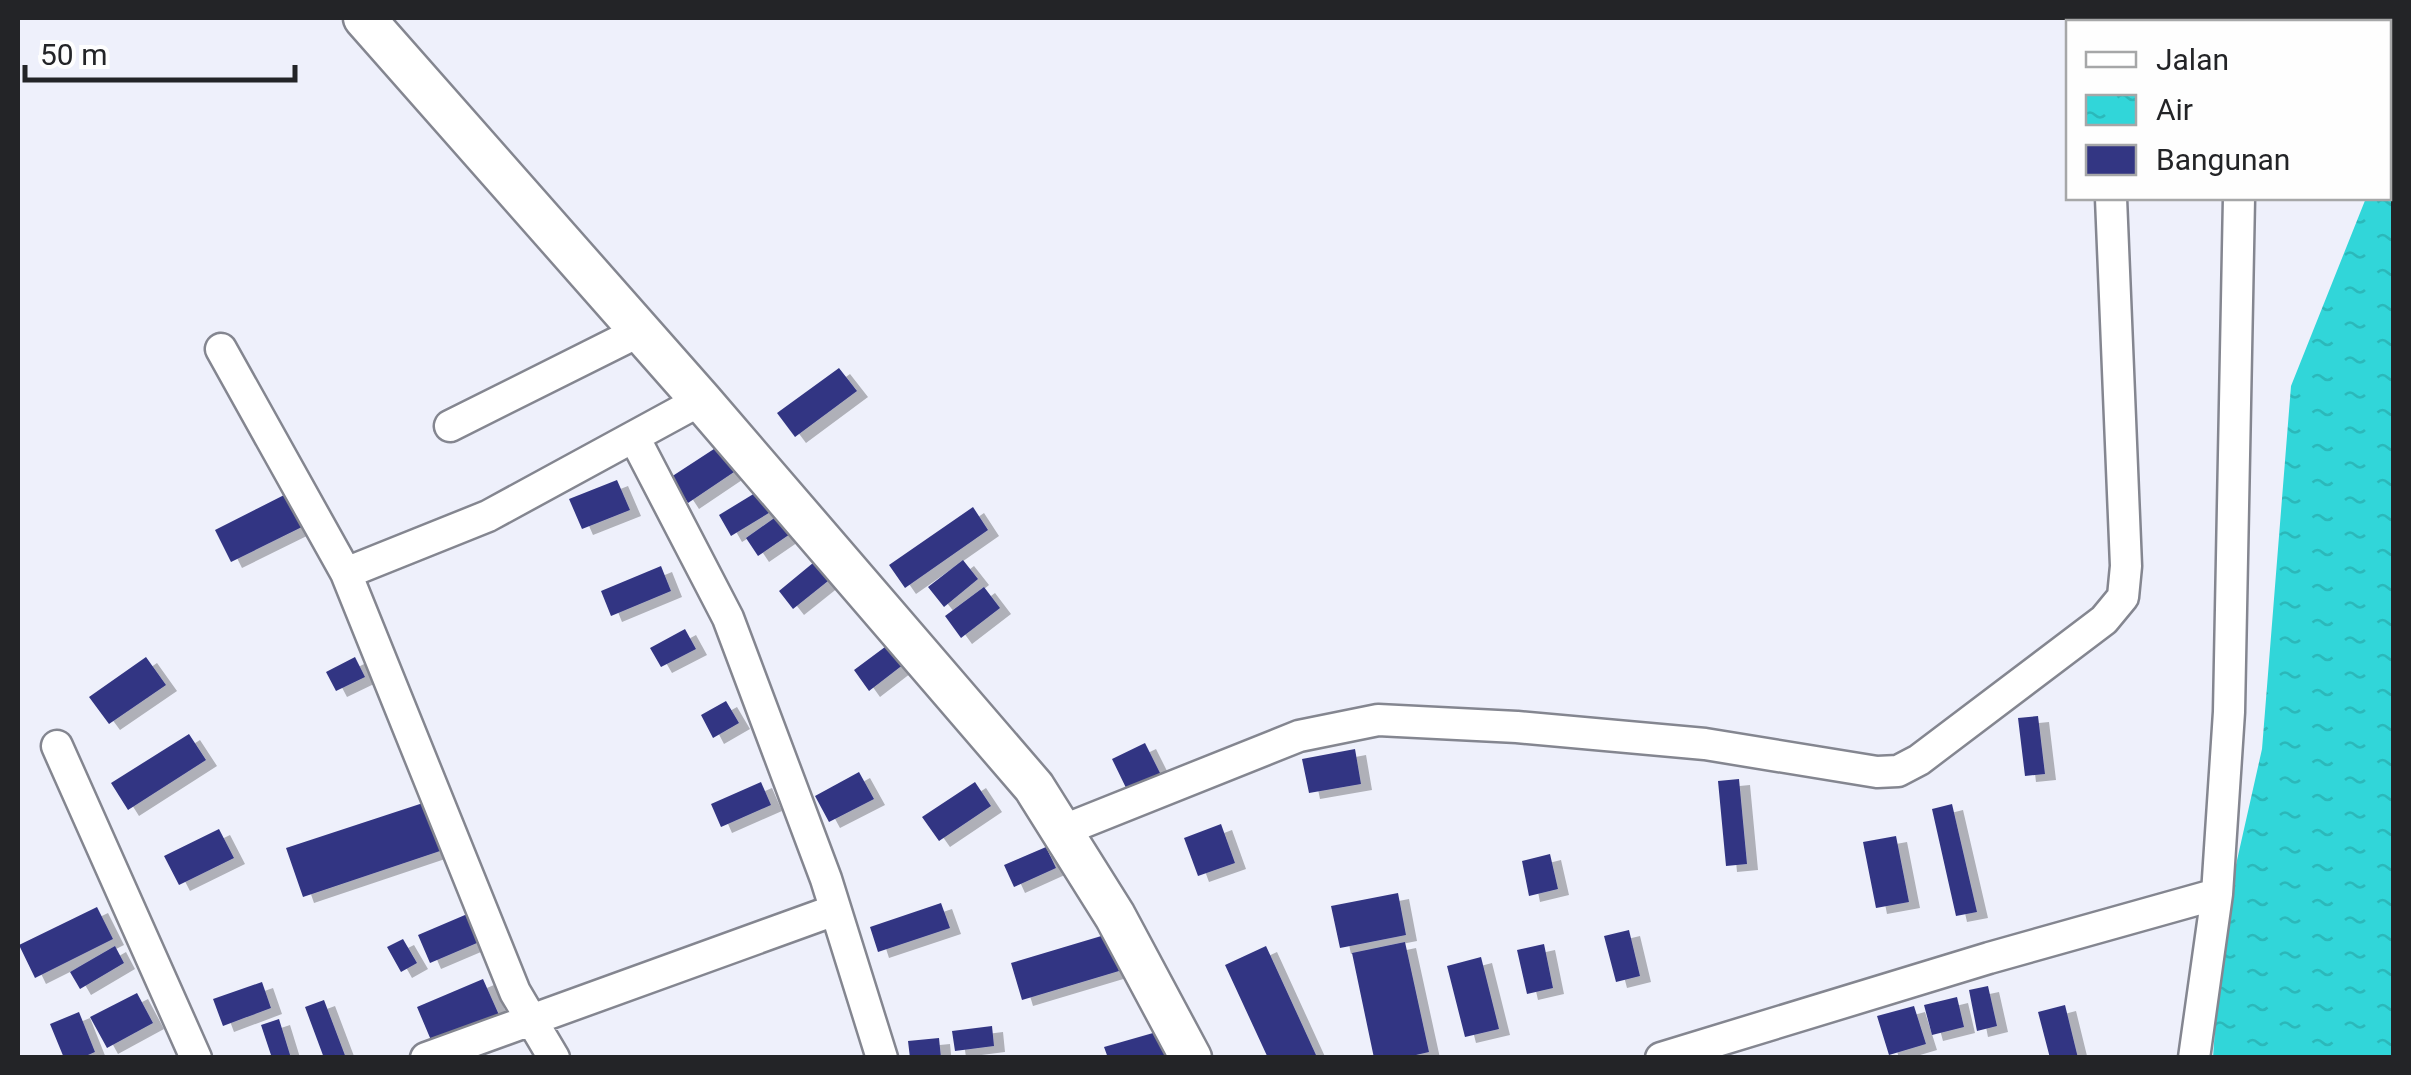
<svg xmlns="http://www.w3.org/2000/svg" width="2411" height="1075" viewBox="0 0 2411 1075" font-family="Roboto,sans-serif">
  <defs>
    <pattern id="water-ripples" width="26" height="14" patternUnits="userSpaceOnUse" patternTransform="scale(2.5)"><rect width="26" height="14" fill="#31d6d9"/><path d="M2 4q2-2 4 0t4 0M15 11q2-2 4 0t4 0" fill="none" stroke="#2bb8ba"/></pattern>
    <filter id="shadow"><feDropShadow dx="11" dy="6" stdDeviation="0" flood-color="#0004"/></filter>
  </defs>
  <rect width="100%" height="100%" fill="#eef0fb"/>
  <path fill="url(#water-ripples)" d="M2393,128V1057L2213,1058L2222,927L2262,749L2291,386L2366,198H2388L2389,141Z"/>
  <path fill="#333683" filter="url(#shadow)" d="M839,368L857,391L795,437L777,413Z
    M717,447L734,472L688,503L671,477Z
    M617,480L630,510L582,529L569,499Z
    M294,490L310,523L231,562L215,530Z
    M760,490L772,511L731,536L719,515Z
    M973,507L988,530L905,588L889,565Z
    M780,514L793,532L758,556L746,538Z
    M819,558L833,577L793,609L779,591Z
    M963,560L978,579L944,607L928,587Z
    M661,566L671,591L611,616L601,591Z
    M984,587L1000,608L961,638L945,616Z
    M685,629L696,649L661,667L650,648Z
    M889,644L904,664L869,691L854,670Z
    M146,657L166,685L109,724L89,697Z
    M355,657L365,677L336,691L326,672Z
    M726,701L739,723L713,738L701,715Z
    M2038,716L2045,774L2025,776L2018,718Z
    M189,734L206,760L128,810L111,783Z
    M1145,743L1162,777L1129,794L1112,759Z
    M1355,749L1361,784L1309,793L1302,759Z
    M859,772L874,799L829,822L815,796Z
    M1739,779L1747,864L1726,866L1718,781Z
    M761,782L771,805L721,827L711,804Z
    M975,782L991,806L939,841L922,817Z
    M426,802L443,850L303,897L286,848Z
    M1952,804L1977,912L1956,916L1932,809Z
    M1221,824L1235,863L1198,876L1184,838Z
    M219,829L234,858L179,885L164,856Z
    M1896,836L1909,902L1876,908L1863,842Z
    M1046,847L1056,868L1014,887L1004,865Z
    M1550,854L1558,889L1529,896L1522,861Z
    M1398,893L1406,935L1340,948L1331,906Z
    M941,903L950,928L878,952L870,927Z
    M97,907L113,939L35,978L19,945Z
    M472,912L484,940L430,963L418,935Z
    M1629,930L1640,976L1616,982L1604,936Z
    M1108,934L1119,971L1022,1000L1011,963Z
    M403,939L417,963L401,972L387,947Z
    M1405,942L1429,1052L1403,1058H1374L1352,953Z
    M1544,944L1553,988L1527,994L1517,950Z
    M115,946L124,963L80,989L70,972Z
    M1266,946L1316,1055L1311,1058H1268L1225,965Z
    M1481,957L1499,1029L1465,1037L1447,966Z
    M483,979L503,1024L436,1052L417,1007Z
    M262,982L271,1008L223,1026L213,999Z
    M1988,986L1997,1026L1977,1031L1969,990Z
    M137,993L153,1023L107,1048L90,1017Z
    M1957,997L1964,1027L1932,1035L1924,1005Z
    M324,1000L346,1058H324L305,1007Z
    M2065,1005L2078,1058H2050L2038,1012Z
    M1914,1006L1926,1044L1889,1055L1877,1016Z
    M79,1012L95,1052L81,1058H64L50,1024Z
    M279,1019L291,1058H272L261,1025Z
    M992,1026L994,1046L955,1051L952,1031Z
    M1160,1031L1168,1058H1108L1104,1047Z
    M939,1038L941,1058H910L908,1041Z"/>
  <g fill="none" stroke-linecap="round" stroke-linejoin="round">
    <defs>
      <path id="street" d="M2243,22V18
        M221,349L346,573L515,992L554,1058
        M450,426L640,331
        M634,437L728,618L826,879L882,1058
        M346,573L488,516L701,400
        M57,746L196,1058
        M1064,830L1299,736L1378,720L1517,727L1705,744L1877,772L1898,771L1919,760L2104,620L2123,597L2126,566L2111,198
        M426,1058L835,910
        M1661,1058L1989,958L2217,894
        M2194,1058L2217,894L2229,712L2239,198"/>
      <path id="secondary" d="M364,18L701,400L1034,787L1115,916L1191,1058"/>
    </defs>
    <use href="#street" stroke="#848690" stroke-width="35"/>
    <use href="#secondary" stroke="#848690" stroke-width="45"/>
    <use href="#street" stroke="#fff" stroke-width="30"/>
    <use href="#secondary" stroke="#fff" stroke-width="40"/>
  </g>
  <rect width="2411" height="1075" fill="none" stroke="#232427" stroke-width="40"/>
  <rect x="2066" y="20" width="325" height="180" fill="#fefefe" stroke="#a6a7a8" stroke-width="2.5"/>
  <rect x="2086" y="52" width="50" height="15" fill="#ffffff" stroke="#a6a7a8" stroke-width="2.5"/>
  <text x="2156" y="70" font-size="30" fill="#232427">Jalan</text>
  <rect x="2086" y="95" width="50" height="30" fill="url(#water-ripples)" stroke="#a6a7a8" stroke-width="2.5"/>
  <text x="2156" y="120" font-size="30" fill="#232427">Air</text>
  <rect x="2086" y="145" width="50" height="30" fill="#333683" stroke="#a6a7a8" stroke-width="2.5"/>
  <text x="2156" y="170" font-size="30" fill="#232427">Bangunan</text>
  <path d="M25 65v15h270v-15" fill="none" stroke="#232427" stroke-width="5"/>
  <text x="40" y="65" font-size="30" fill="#232427" stroke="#fefefe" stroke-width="8" paint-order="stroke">50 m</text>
</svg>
